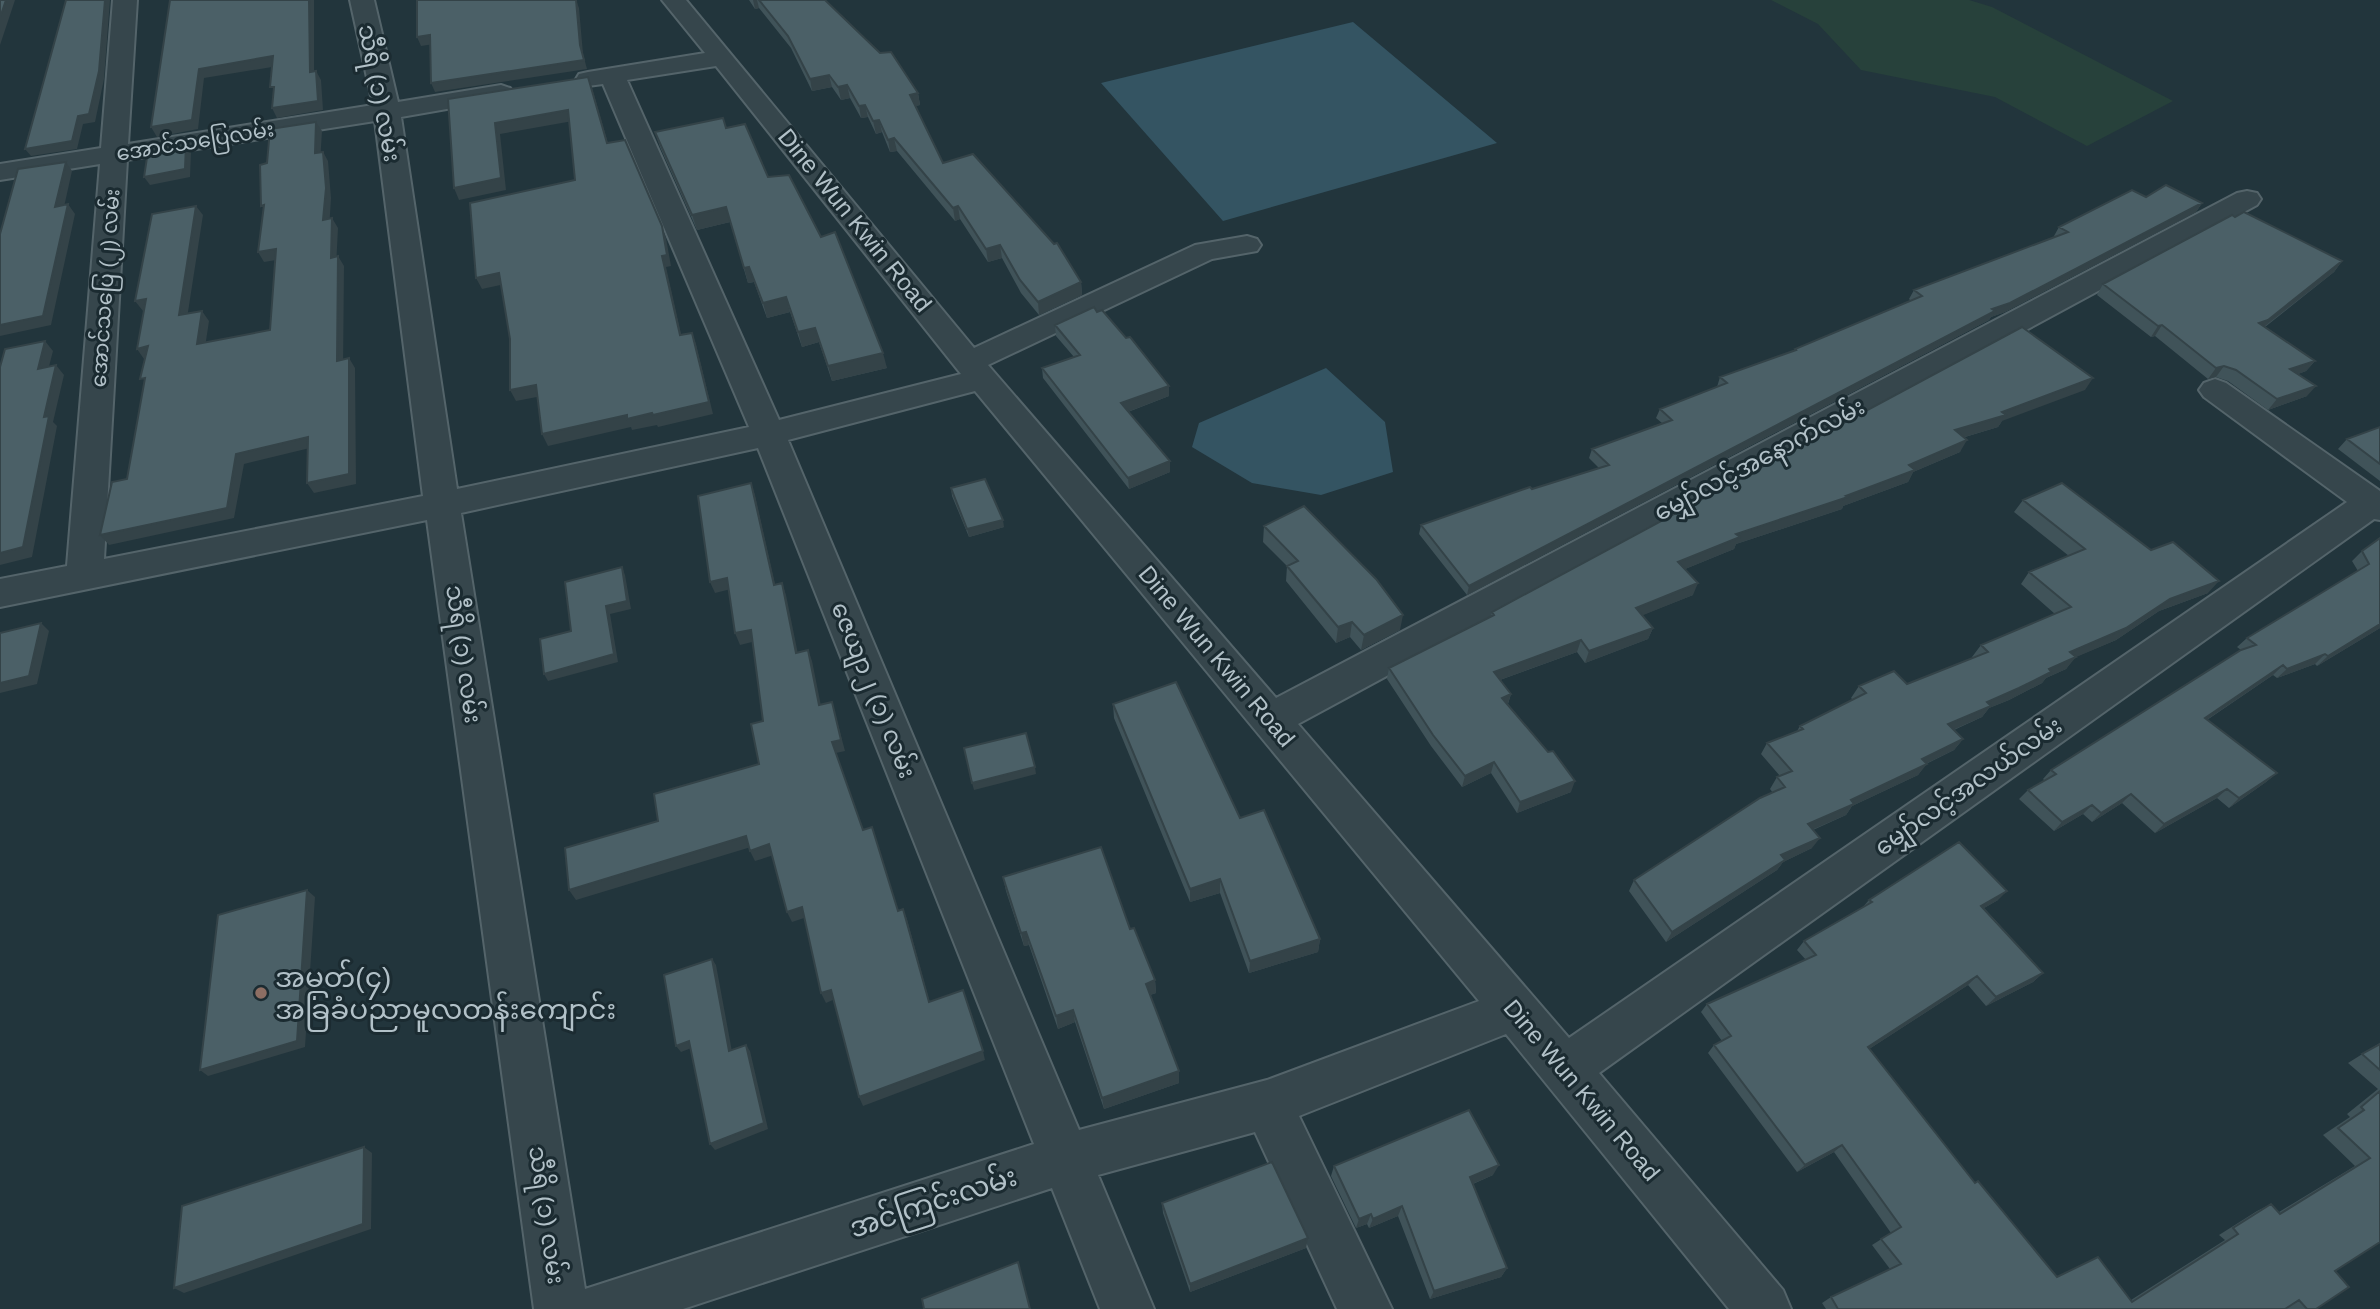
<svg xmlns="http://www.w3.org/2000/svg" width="2380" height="1309" viewBox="0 0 2380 1309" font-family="Helvetica,'Noto Sans Myanmar',sans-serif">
  <rect width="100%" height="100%" fill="#22353c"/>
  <path fill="#27413b" d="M1771,0H1969L1992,7L2173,101L2087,146L1995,97L1861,70L1818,24Z"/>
  <path fill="#345462" d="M1353,22L1497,143L1223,221L1101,83Z
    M1326,368L1385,422L1393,472L1321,495L1252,483L1192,447L1199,423Z"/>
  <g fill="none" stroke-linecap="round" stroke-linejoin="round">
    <defs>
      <path id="minor" d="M113,0H137L128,144L373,105L350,0H374L398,102L501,85L510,88L514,93L510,98L401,117L457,489L749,427L603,84L588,86L579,84L576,79L579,74L588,72L705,53L662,0H686L974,348L1195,245L1247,236L1257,239L1261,245L1257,251L1212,259L988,365L1276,698L2237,193L2247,191L2257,193L2261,199L2257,205L1298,724L1569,1038L2347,502L2204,397L2199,390L2204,383L2215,379L2226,383L2380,491V520L2374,519L1599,1073L1783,1290L1791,1309H1729L1506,1034L1299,1116L1392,1309H1337L1255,1132L1098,1175L1154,1309H1100L1052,1188L683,1309H534L427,520L0,607V579L67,566L100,164L0,180V164L101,148ZM716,66L961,374L779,420L627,80ZM375,121L423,496L104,559L127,160ZM975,391L1479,1001L1267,1080L1079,1130L788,440ZM758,448L1034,1144L585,1289L461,513Z"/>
    </defs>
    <use href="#minor" stroke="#54646a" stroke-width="4"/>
    <use href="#minor" fill="#36464c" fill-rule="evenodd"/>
  </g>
  <path fill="#405359" d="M749,0H825L918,93L920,105L915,106L943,163L1081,282L1082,295L1039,315L1021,293L1002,258L988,262L960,219L955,221L897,151L890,152L882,132L876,134L868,117L861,118L850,98L841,100L832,87L812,91L791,48L759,8L755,9Z
    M726,128L768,177L887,368L832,381L819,342L802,347L790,312L767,318L754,282L748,283L730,222L697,230L660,147L655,132Z
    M2146,197L2202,203L2196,212L2005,312L1991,317L1989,320L1467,595L1419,534L1421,525L1599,468L1589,458L1592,449L1662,423L1656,418L1660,409L1717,387L1720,377L1794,351L1795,349L1911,301L1909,299L1914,290L2055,237L2054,236L2059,227Z
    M2342,261L2334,272L2265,327L2315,361L2306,371L2298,374L2307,396L2268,410L2228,381L2216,377L2208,379L2155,336L2151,337L2097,295L2103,284Z
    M1097,312L1169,386V396L1128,412L1170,461V472L1129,489L1043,378L1042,368L1074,357L1056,336L1055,325Z
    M2085,390L2002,421L1998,427L1965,437L1960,452L1913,472L1908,482L1843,506L1842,509L1736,544L1734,549L1685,569L1693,595L1642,615L1653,628L1648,639L1585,663L1577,652L1500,680L1511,694L1508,704L1571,792L1517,813L1491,773L1462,787L1431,746L1387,679L1389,668L1491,616L1492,612Z
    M2380,427V481L2338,449L2347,439Z
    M951,488L1004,527L969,537L952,496Z
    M2023,500L2151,550L2208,593L2159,611L2116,640L2075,657L2066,669L2046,678L2042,683L2009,700L1989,708L1982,717L1954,730L1963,739L1954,750L1926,764L1918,775L1852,806L1846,815L1813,830L1812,848L1783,862L1777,870L1666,942L1629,891L1634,880L1773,793L1770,789L1777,777L1780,776L1761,754L1767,743L1797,731L1800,726L1853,700L1851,698L1859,686L1907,684L1973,658L1972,657L1981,645L2055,614L2021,584L2029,572L2069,556L2014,512Z
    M1264,526L1400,630L1361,650L1350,637L1336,643L1286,581L1287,566L1263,542Z
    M2380,538V628L2317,666L2315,664L2277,678L2273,675L2207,720L2277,773L2266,782L2229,808L2217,798L2155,833L2122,803L2092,822L2083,814L2054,831L2019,799L2028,790L2045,781L2043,779L2051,770L2241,650L2237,647L2247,638L2358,571L2352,561L2362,551Z
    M1113,704L1240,818L1320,939L1318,952L1249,973L1220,893L1190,902L1114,718Z
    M1003,877L1130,929L1155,980L1156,993L1150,995L1179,1083L1104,1109L1075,1022L1058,1029L1029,945L1024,946L1006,891Z
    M1869,900H1998L1984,908L2043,973L2033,982L1986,1006L1968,985L1869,1049L1975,1183L2057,1277L2131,1300L2225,1240L2219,1235L2257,1211L2271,1204L2279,1212L2355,1166L2323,1135L2350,1117L2347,1114L2378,1089L2348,1063L2380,1043V1242L2335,1271L2316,1309H2287L2286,1308L2285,1309H1826L1822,1303L1831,1297L1890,1269L1872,1245L1891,1233L1834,1152L1797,1172L1708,1053L1714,1045L1722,1041L1701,1012L1707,1004L1806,960L1797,950L1804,941L1862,908Z
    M1334,1166L1493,1175L1473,1184L1507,1268L1501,1277L1430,1299L1398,1216L1369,1228L1367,1224L1356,1228L1331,1176Z
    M1162,1203L1306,1248L1190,1292L1163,1213Z"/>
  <path fill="#344348" d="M6,0H15L0,45V18Z
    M105,0H110L104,79L95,122L83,124L77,149L31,156L25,149Z
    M309,0H314V81L310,72Z
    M576,0L579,8L583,54L587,69L435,92L431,83L580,45Z
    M753,0H757L759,8L755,9Z
    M430,35L434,44L421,46L417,37Z
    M273,56L278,66L204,78L198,129L157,137L151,127L199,69Z
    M316,71L321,80L323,110L277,118L272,108Z
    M829,75L832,87L812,91L810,79Z
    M588,77L592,88L611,154L607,143Z
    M847,85L850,98L841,100L838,87Z
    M918,93L920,105L912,107L910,95Z
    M865,105L868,117L861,118L859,106Z
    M568,110L573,121L500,134L506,190L459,200L454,188L495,123Z
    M879,120L882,132L876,134L873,121Z
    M316,122L322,131L320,163L315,153Z
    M894,138L897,151L890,152L888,140Z
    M186,144L191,152L190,177L150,185L144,177Z
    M323,152L328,161L331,198L329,230L323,220Z
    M66,162L72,171L62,216L55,207Z
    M2202,203L2196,212L2005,312L1991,317L1989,320L1467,595L1469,586L1992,309Z
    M68,204L75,214L51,325L0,336V325Z
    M196,206L203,215L186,325L179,315Z
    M958,206L960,219L955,221L953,208Z
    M726,207L730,222L697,230L692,215Z
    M332,218L338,228L336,268L331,258Z
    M662,226L666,238L671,266L666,267L684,347L680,335L662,256Z
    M1000,245L1002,258L988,262L986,249Z
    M276,249L282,259L264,262L258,252Z
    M338,256L344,266L343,371L337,361Z
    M2342,261L2334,272L2260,330L2259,323Z
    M749,267L754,282L748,283L744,268Z
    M499,273L505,284L482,289L476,278Z
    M1081,282L1082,295L1039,315L1038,302Z
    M786,297L790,312L767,318L763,303Z
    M146,299L153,308L143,311L135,301Z
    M202,311L209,321L204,354L197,344Z
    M2162,325L2155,336L2151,337L2158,326Z
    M815,328L819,342L802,347L798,332Z
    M692,333L696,344L713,414L658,427L657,425L632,430L631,427L548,446L542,434Z
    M45,341L53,351L46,378L38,369Z
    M148,346L156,356L144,359L137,349Z
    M883,353L887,368L832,381L828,366Z
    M349,358L355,368L356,484L314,493L307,483Z
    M2315,361L2306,371L2282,380L2290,369Z
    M56,365L64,375L53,422L57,426L32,557L0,565V553L44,417Z
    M2224,366L2216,377L2208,379L2216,368Z
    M2093,378L2085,390L2002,421L1998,427L1948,442L1955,430Z
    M536,385L542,396L516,401L510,390Z
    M1169,386V396L1122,414L1121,403Z
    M2316,386L2307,396L2268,410L2277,399Z
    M308,437L314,447L244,464L234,518L109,545L100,535L236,454Z
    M1967,440L1960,452L1913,472L1908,482L1843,506L1842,509L1736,544L1734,549L1673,574L1678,562L1736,534L1846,496L1909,465Z
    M1170,461V472L1129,489L1128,478Z
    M751,483L755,495L778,597L774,585Z
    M1003,520L1004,527L969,537L967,529Z
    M622,567L625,575L631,609L610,614L618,662L548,681L544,674Z
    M727,578L731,589L715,593L710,582Z
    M2219,581L2208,593L2159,611L2116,640L2060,664L2070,652L2170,599Z
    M782,583L786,595L800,664L796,653Z
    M1698,583L1693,595L1631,620L1636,608Z
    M1403,615L1400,630L1361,650L1364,635Z
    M1352,622L1350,637L1336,643L1338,627Z
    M41,623L49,631L37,684L0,693V683Z
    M2380,624V628L2317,666L2328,656Z
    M1653,628L1648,639L1585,663L1589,651Z
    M751,630L756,641L740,645L735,633Z
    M1581,640L1577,652L1491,683L1494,672Z
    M808,650L812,661L823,716L819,705Z
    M2325,654L2315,664L2277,678L2287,669Z
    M2076,657L2066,669L2046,678L2042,683L2009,700L1989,708L1982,717L1939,736L1948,724L1987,702L2049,669Z
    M2283,665L2273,675L2196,727L2205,718Z
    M1511,694L1507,706L1502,698Z
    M832,702L845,751L836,753L832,742Z
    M1963,739L1954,750L1913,770L1922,759Z
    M1494,762L1491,773L1462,787L1465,776Z
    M1927,764L1918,775L1852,806L1846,815L1800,835L1808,824L1851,800Z
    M1035,767L1036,774L974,790L972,783Z
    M2277,773L2266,782L2229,808L2239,798Z
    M1575,781L1571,792L1517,813L1520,802Z
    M2227,789L2217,798L2155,833L2164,824Z
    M2131,794L2122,803L2092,822L2101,813Z
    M2092,805L2083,814L2054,831L2062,822Z
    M746,836L751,847L576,900L569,890Z
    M1820,838L1812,848L1783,862L1777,870L1666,942L1672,932L1781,855Z
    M769,844L774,855L755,861L750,851Z
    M1220,879V893L1190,902V889Z
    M307,890L315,897L305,1047L208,1076L200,1070Z
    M2007,891L1998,900L1972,915L1981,906Z
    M802,907L807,917L792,922L787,912Z
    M903,909L907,919L932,1011L929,1002Z
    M1026,932L1029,945L1024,946L1021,933Z
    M1320,939L1318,952L1249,973L1250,961Z
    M712,959L716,965L733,1057L729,1051Z
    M2043,973L2033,982L1986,1006L1996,997Z
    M1977,976L1968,985L1860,1055L1868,1047Z
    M1155,980L1156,993L1147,996L1146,984Z
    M831,990L835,999L826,1003L821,993Z
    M1073,1010L1075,1022L1058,1029L1056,1016Z
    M689,1041L694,1047L681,1052L676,1046Z
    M746,1045L750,1051L768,1129L715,1150L710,1144Z
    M983,1051L985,1060L863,1106L859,1097Z
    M1179,1071V1083L1104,1109L1102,1098Z
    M1842,1145L1834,1152L1797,1172L1805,1165Z
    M364,1147L372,1153L371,1229L184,1293L174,1288Z
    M1499,1165L1493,1175L1465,1187L1470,1177Z
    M1402,1206L1398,1216L1369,1228L1373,1219Z
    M1371,1214L1367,1224L1356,1228L1359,1219Z
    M1308,1238L1306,1248L1190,1292V1284Z
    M1507,1268L1501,1277L1430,1299L1434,1291Z"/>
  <path fill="#4b6067" stroke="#344348" stroke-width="2" d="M0,0H6L0,18Z
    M66,0H105L99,71L89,114L78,116L72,141L25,149Z
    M170,0H309L310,72L316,71L318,101L272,108L274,87H270L273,56L199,69L192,120L151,127Z
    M417,0H576L580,45L584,60L431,83L430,35L417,37Z
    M759,0H825L880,53L891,52L918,93L910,95L943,163L973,154L1054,244L1057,243L1081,282L1038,302L1020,280L1000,245L986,249L958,206L953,208L894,138L888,140L879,120L873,121L865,105L859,106L847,85L838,87L829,75L810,79L788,36Z
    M588,77L607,143L625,140L662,226L667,255L662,256L680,335L692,333L709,402L653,415L652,413L627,419V415L542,434L536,385L510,390V339L499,273L476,278L470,203L575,180L568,110L495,123L501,178L454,188L448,99Z
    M723,118L726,128L745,124L768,177L789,175L821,237L835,232L883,353L828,366L815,328L798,332L786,297L763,303L749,267L744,268L726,207L692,215L655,132Z
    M316,122L315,153L323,152L326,188L323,220L332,218L331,258L338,256L337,361L349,358V474L307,483L308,437L236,454L227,508L100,535L112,482L127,479L145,378L140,379L148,346L137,349L146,299L135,301L152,214L196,206L179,315L202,311L197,344L270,330L276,249L258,252L264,205L261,206L260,165L267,163L270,129Z
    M186,144L185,169L144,177L148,151Z
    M66,162L55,207L68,204L43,316L0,325V234L18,169Z
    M2166,185L2202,203L2010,303L1992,309L1995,311L1469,586L1421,525L1530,487L1532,489L1609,465L1592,449L1672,420L1660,409L1727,383L1720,377L1796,350L1795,349L1922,296L1914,290L2068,232L2059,227L2132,190L2146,197Z
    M2244,212L2342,261L2268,320L2259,323L2315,361L2290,369L2316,386L2277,399L2236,370L2224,366L2216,368L2162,325L2158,326L2103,284L2232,215L2235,217Z
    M1094,307L1097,312L1102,310L1126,338L1130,337L1169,386L1121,403L1170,461L1128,478L1042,368L1080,355L1055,325Z
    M2022,327L2093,378L2002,412L2006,415L1955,430L1967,440L1909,465L1915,470L1846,496L1848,497L1736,534L1740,537L1678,562L1698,583L1636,608L1653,628L1589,651L1581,640L1494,672L1511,694L1502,698L1548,752L1553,751L1575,781L1520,802L1494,762L1465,776L1433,735L1389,668L1494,615L1492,612Z
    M45,341L38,369L56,365L44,417L49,416L23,547L0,553V367L5,349Z
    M2380,427V464L2347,439Z
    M985,479L1003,520L967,529L951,488Z
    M751,483L774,585L782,583L796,653L808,650L819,705L832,702L841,740L832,742L863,830L872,827L898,911L903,909L929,1002L963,990L983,1051L859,1097L831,990L821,993L802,907L787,912L769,844L750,851L746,836L569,890L565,848L658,821L654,794L759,764L751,724L763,721L751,630L735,633L727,578L710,582L698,496Z
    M2062,483L2151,550L2173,542L2219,581L2170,599L2126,628L2070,652L2076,657L2049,669L2051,672L2019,688L1987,702L1991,706L1948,724L1963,739L1922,759L1927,764L1851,800L1854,804L1808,824L1820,838L1781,855L1785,860L1672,932L1634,880L1760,798L1785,787L1777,777L1792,771L1767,743L1803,729L1800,726L1866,693L1859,686L1894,671L1907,684L1988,652L1981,645L2071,607L2029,572L2085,549L2023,500Z
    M1304,506L1376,579L1403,615L1364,635L1352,622L1338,627L1287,566L1298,561L1264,526Z
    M2380,538V624L2328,656L2325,654L2287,669L2283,665L2205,718L2277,773L2239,798L2227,789L2164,824L2131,794L2101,813L2092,805L2062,822L2028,790L2056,774L2051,770L2241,650L2256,645L2247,638L2369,564L2362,551Z
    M622,567L627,601L606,606L614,654L544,674L540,639L571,631L565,582Z
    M41,623L29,676L0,683V633Z
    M1176,682L1240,818L1264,810L1320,939L1250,961L1220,879L1190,889L1113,704Z
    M1026,733L1035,767L972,783L964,748Z
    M1959,842L2007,891L1981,906L2043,973L1996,997L1977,976L1868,1047L1975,1183L1978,1181L2057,1277L2098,1257L2132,1302L2238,1234L2233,1228L2271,1204L2280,1214L2370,1158L2338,1128L2364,1110L2361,1107L2380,1091V1242L2335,1271L2349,1287L2316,1309H2307L2299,1300L2285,1309H1838L1831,1297L1901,1264L1881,1239L1901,1227L1842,1145L1805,1165L1714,1045L1731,1036L1707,1004L1816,955L1804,941L1872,902L1869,900Z
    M1101,847L1130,929L1134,928L1155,980L1146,984L1179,1071L1102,1098L1073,1010L1056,1016L1026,932L1021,933L1003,877Z
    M307,890L297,1041L200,1070L218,915Z
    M712,959L729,1051L746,1045L764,1123L710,1144L689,1041L676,1046L664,975Z
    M2380,1044V1070L2362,1054Z
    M1469,1110L1499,1165L1470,1177L1507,1268L1434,1291L1402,1206L1373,1219L1371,1214L1359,1219L1334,1166Z
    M364,1147L363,1224L174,1288L182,1206Z
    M1272,1162L1308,1238L1190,1284L1162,1203Z
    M1018,1262L1030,1309H924L922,1299Z"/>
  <circle fill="#8d6e63" stroke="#1b2b31" stroke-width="2.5" cx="261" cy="993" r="7"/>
  <g text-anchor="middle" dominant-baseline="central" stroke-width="6" stroke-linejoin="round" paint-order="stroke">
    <g font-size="21" fill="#b2c1c8" stroke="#1b2b31">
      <text transform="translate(195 141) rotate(-9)">အောင်သပြေလမ်း</text>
      <text transform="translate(105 288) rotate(-86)">အောင်သပြေ (၂) လမ်း</text>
    </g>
    <g font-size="24" fill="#b2c1c8" stroke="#1b2b31">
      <text transform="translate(380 93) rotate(79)">သီရိ (၁) လမ်း</text>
      <text transform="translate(855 220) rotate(51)">Dine Wun Kwin Road</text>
      <text transform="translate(1759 459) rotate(-28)">မျှော်လင့်အနောက်လမ်း</text>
      <text transform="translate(464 654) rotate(82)">သီရိ (၁) လမ်း</text>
      <text transform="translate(1217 656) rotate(50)">Dine Wun Kwin Road</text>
      <text transform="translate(874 690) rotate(68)">ဇေယျာ၂ (၁) လမ်း</text>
      <text transform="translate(1968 786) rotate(-35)">မျှော်လင့်အလယ်လမ်း</text>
      <text transform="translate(1582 1090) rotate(50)">Dine Wun Kwin Road</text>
      <text transform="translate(547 1215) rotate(82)">သီရိ (၁) လမ်း</text>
    </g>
    <g font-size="28" fill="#b2c1c8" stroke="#1b2b31" text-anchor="start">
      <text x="275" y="977">အမှတ်(၄)<tspan x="275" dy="32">အခြခံပညာမူလတန်းကျောင်း</tspan></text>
    </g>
    <g font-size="28" fill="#b2c1c8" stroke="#1b2b31">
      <text transform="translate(933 1202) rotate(-18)">အင်ကြင်းလမ်း</text>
    </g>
  </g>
</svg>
